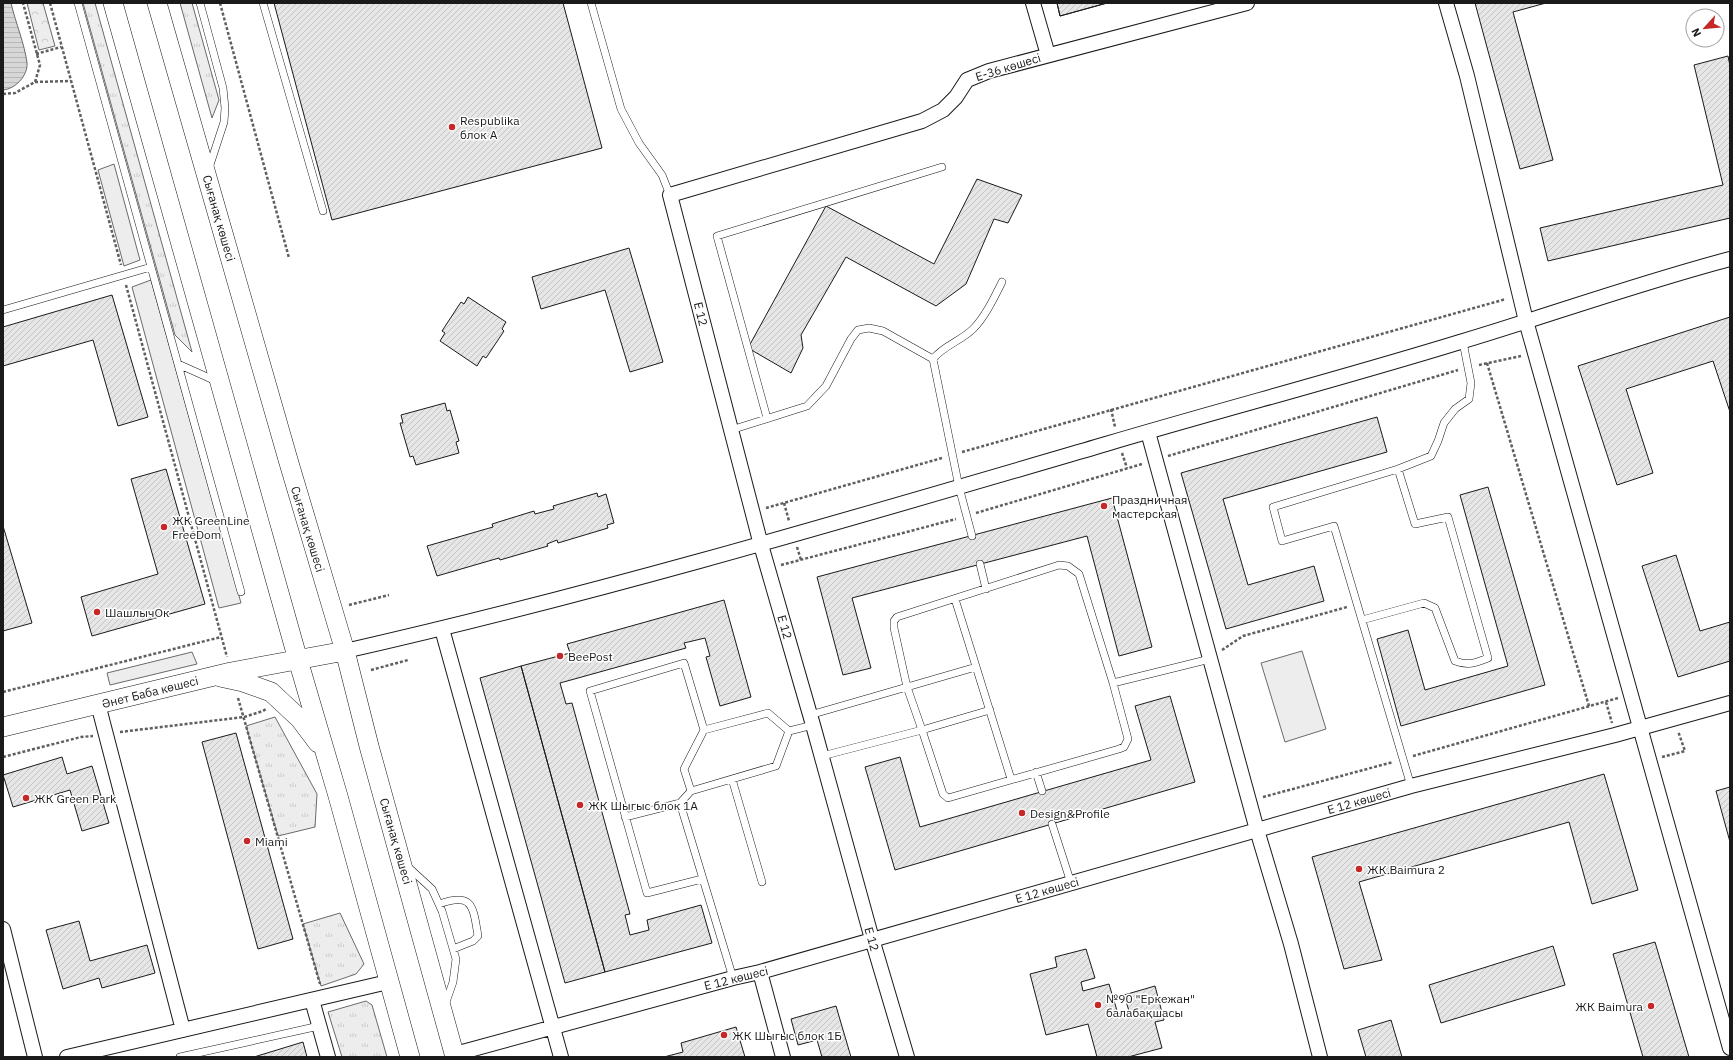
<svg xmlns="http://www.w3.org/2000/svg" width="1733" height="1060" viewBox="0 0 1733 1060" font-family="'IBM Plex Sans',sans-serif">
  <defs>
    <pattern id="grass-tufts" width="24" height="20" patternUnits="userSpaceOnUse"><rect width="24" height="20" fill="#ededed"/><path d="M3 7l-1-3M5 7V3M7 7l1-3M15 17l-1-3M17 17v-4M19 17l1-3" fill="none" stroke="#cbcbcb"/></pattern>
    <pattern id="forest-crowns" width="20" height="18" patternUnits="userSpaceOnUse"><rect width="20" height="18" fill="#ededed"/><path d="M2 6a3 3 0 1 1 6 0M12 15a3 3 0 1 1 6 0" fill="none" stroke="#cbcbcb"/></pattern>
    <pattern id="water-rules" width="6" height="5" patternUnits="userSpaceOnUse"><rect width="6" height="5" fill="#d7d7d7"/><path d="M0 2.5h6" fill="none" stroke="#b8b8b8"/></pattern>
    <pattern id="building-hatch" width="6" height="6" patternUnits="userSpaceOnUse"><rect width="6" height="6" fill="#e6e6e6"/><path d="M-1 1l2-2M0 6l6-6M5 7l2-2" fill="none" stroke="#c5c5c5"/></pattern>
  </defs>
  <rect width="100%" height="100%" fill="#fff"/>
  <path fill="url(#grass-tufts)" stroke="#6a6a6a" d="M83,3H95L192,352L175,335Z
    M180,3H192L219,100L212,118Z
    M275,717L317,794L315,827L278,836L246,726Z
    M340,913L364,964L356,974L321,986L303,924Z
    M366,1001L372,1005L387,1057H342L328,1012Z"/>
  <path fill="url(#forest-crowns)" stroke="#6a6a6a" d="M27,3H43L55,46L39,50Z"/>
  <path fill="#ededed" stroke="#6a6a6a" d="M114,164L140,260L124,266L98,170Z
    M151,280L241,603L219,608L132,287Z
    M1302,651L1326,729L1285,742L1261,663Z
    M192,652L197,664L110,685L107,673Z"/>
  <path fill="url(#water-rules)" stroke="#6a6a6a" d="M3,3H11C15,21 25,45 27,63C28,76 15,89 3,90Z"/>
  <path fill="url(#building-hatch)" stroke="#1a1a1a" d="M274,3H563L602,148L332,220Z
    M1057,3H1107L1060,16Z
    M1057,3H1107L1060,16Z
    M1475,3H1546L1513,12L1553,160L1520,169Z
    M1728,56L1730,66V218L1548,261L1540,228L1723,185L1694,65Z
    M977,179L1022,195L1008,223L994,219L966,284L936,306L846,257L801,335L803,348L791,373L748,348L826,206L934,264Z
    M629,248L663,362L630,372L605,290L541,309L532,277Z
    M112,295L148,417L118,426L93,340L3,366V327Z
    M468,297L506,322L502,329L504,331L486,358L483,356L477,366L440,341L445,333L442,331L461,302L464,304Z
    M1730,317V412L1713,361L1626,389L1653,473L1617,485L1578,366Z
    M445,403L447,411L450,410L459,441L456,442L459,453L416,465L413,456L410,457L400,423H403L401,415Z
    M1377,417L1387,452L1223,499L1248,585L1314,566L1324,601L1226,629L1181,473Z
    M166,469L205,604L92,636L81,597L158,574L131,479Z
    M1488,487L1545,685L1401,726L1377,639L1408,630L1425,690L1508,666L1460,495Z
    M597,493L598,497L606,494L614,523L607,525L608,528L558,543L557,540L547,544L548,546L500,560L499,558L437,576L427,546L493,527L492,524L534,511L535,514L554,509L553,506Z
    M1112,498L1152,647L1119,656L1087,536L852,598L871,668L843,675L817,577Z
    M3,526L32,623L3,631Z
    M1676,555L1700,631L1730,622V661L1678,677L1642,566Z
    M724,600L751,697L720,706L706,657L710,656L705,638L684,643L686,648L560,683L566,704L572,703L630,914L625,915L630,935L649,930L647,920L701,905L712,943L605,972L521,666L570,653L567,644Z
    M521,666L605,972L565,983L480,678Z
    M1170,696L1195,782L895,870L865,767L900,757L920,827L1151,760L1135,706Z
    M236,733L293,939L258,949L202,742Z
    M62,757L67,774L92,766L109,823L82,831L70,790L13,807L3,775Z
    M1604,774L1638,890L1592,904L1569,822L1359,882L1382,960L1344,969L1312,857Z
    M1730,787V842L1716,791Z
    M79,921L90,961L147,945L155,973L102,988L99,978L63,989L46,930Z
    M1655,942L1689,1057H1643L1613,954Z
    M1553,946L1565,985L1441,1023L1429,985Z
    M1086,949L1095,978L1081,982L1083,991L1109,984L1118,1014L1129,1011L1124,995L1155,986L1164,1020L1155,1022L1162,1048L1128,1057H1097L1088,1024L1046,1035L1030,974L1057,967L1055,957Z
    M836,1006L851,1057H822L817,1040L798,1045L791,1019Z
    M1391,1020L1402,1057H1366L1358,1030Z
    M736,1027L745,1057H664L683,1052L681,1043Z
    M303,1042L307,1057H254Z"/>
  <g fill="none" stroke-linecap="round" stroke-linejoin="round">
    <defs>
      <path id="lane" d="M78,3L241,592
        M200,3L223,88L225,108L224,122L209,168
        M263,3L323,211
        M591,3L621,109L639,143L662,175L670,195
        M3,310L151,267
        M178,364L216,381
        M767,418L717,236L942,167
        M731,430L807,406L826,386L851,339L858,330L869,328L883,331L933,359
        M1398,469L1431,456L1438,441L1444,423L1455,409L1469,399L1471,383L1463,342
        M972,536L959,487L933,359C944,345 961,341 973,329C985,317 994,298 1002,282
        M980,564L986,589
        M955,599L1011,779
        M1362,620L1424,603L1435,608L1455,661C1468,666 1475,663 1488,658L1448,517L1415,524L1398,469L1273,507L1282,541L1334,526L1411,786
        M976,667L907,687L922,730L990,710
        M1113,683L1210,659
        M810,715L907,687L894,628V621L897,617L1059,565L1068,566L1079,574L1113,683L1128,739L1124,747L1119,749L948,798L943,794L922,730L822,756
        M704,730L768,713L789,731L813,725
        M1036,772L1042,791
        M732,779L762,882
        M691,791L776,766L789,731
        M625,817L680,803
        M1052,824L1071,883
        M407,866L432,889L442,911L456,959L453,982L445,1005
        M702,879L647,893L590,691L684,663L704,730L684,769L691,791L680,803L733,978
        M439,904C473,892 473,906 478,936L473,941L453,949
        M180,1057L319,1026"/>
      <path id="street" d="M1033,3L1048,55
        M1446,3L1467,76L1526,321L1730,1048
        M1148,432L1257,830L1291,944L1320,1057
        M442,629L561,1057
        M345,651C601,593 853,518 1106,444C1224,409 1343,378 1460,342C1550,315 1639,283 1730,259
        M98,704L183,1030
        M3,929L35,1057
        M760,972L783,1057
        M312,1000L328,1057
        M455,1054L733,978L760,972L1411,786L1615,735L1730,703
        M67,1057L388,982
        M907,1057L872,939L813,725L761,545L670,195L922,121L943,110L956,97L967,80L989,71L1247,3"/>
      <path id="secondary" d="M113,3L298,660L338,796L410,1057
        M157,3L289,463L345,651L369,746L455,1057
        M220,677L243,682L271,692L300,719L318,743
        M3,727L231,672L345,651"/>
    </defs>
    <use href="#lane" stroke="#1a1a1a" stroke-width="8"/>
    <use href="#street" stroke="#1a1a1a" stroke-width="16"/>
    <use href="#secondary" stroke="#1a1a1a" stroke-width="20"/>
    <path stroke="#5f5f5f" stroke-width="2.5" stroke-dasharray="3 2" stroke-linecap="butt" d="M50,3L121,265
      M220,3L289,258
      M36,54L61,47
      M35,82L71,81
      M3,94L15,93L35,82L40,65L23,3
      M126,285L227,657
      M1487,363L1589,706
      M1479,365L1521,356
      M1111,409L1115,427
      M962,452L1506,299
      M1122,453L1127,468
      M1168,456L1458,370
      M784,503L789,521
      M766,508L942,458
      M976,513L1142,464
      M797,547L801,560
      M781,565L956,519
      M349,605L389,595
      M1222,650L1243,636L1347,607
      M371,670L408,660
      M3,692L221,637
      M238,698L320,984
      M1606,702L1612,723
      M120,732L244,717L263,711L266,709
      M1413,756L1618,698
      M3,757L81,737L93,736
      M1662,757L1685,751L1678,731
      M1263,797L1393,762"/>
    <use href="#lane" stroke="#fff" stroke-width="7"/>
    <use href="#street" stroke="#fff" stroke-width="14"/>
    <use href="#secondary" stroke="#fff" stroke-width="19"/>
  </g>
  <g fill="#c62828" stroke="#fff" stroke-width="1.5">
    <circle cx="452" cy="127" r="4"/>
    <circle cx="1104" cy="506" r="4"/>
    <circle cx="164" cy="527" r="4"/>
    <circle cx="97" cy="612" r="4"/>
    <circle cx="560" cy="656" r="4"/>
    <circle cx="26" cy="798" r="4"/>
    <circle cx="580" cy="805" r="4"/>
    <circle cx="1022" cy="813" r="4"/>
    <circle cx="247" cy="841" r="4"/>
    <circle cx="1359" cy="869" r="4"/>
    <circle cx="1098" cy="1005" r="4"/>
    <circle cx="1651" cy="1006" r="4"/>
    <circle cx="724" cy="1035" r="4"/>
  </g>
  <g text-anchor="middle" dominant-baseline="central" stroke-width="3" stroke-linejoin="round" paint-order="stroke">
    <g font-size="12" fill="#1a1a1a" stroke="#fff">
      <text transform="translate(1008 67) rotate(-17)">Е-36 көшесі</text>
      <text transform="translate(219 218) rotate(74)">Сығанақ көшесі</text>
      <text transform="translate(701 314) rotate(76)">E 12</text>
      <text transform="translate(308 529) rotate(73)">Сығанақ көшесі</text>
      <text transform="translate(785 627) rotate(74)">E 12</text>
      <text transform="translate(150 692) rotate(-14)">Әнет Баба көшесі</text>
      <text transform="translate(1359 801) rotate(-16)">Е 12 көшесі</text>
      <text transform="translate(396 841) rotate(74)">Сығанақ көшесі</text>
      <text transform="translate(1047 890) rotate(-16)">Е 12 көшесі</text>
      <text transform="translate(872 939) rotate(74)">E 12</text>
      <text transform="translate(736 978) rotate(-14)">Е 12 көшесі</text>
    </g>
    <g font-size="12" fill="#1a1a1a" stroke="#fff" text-anchor="start">
      <text x="460" y="120">Respublika<tspan x="460" dy="14">блок А</tspan></text>
      <text x="1112" y="499">Праздничная<tspan x="1112" dy="14">мастерская</tspan></text>
      <text x="172" y="520">ЖК GreenLine<tspan x="172" dy="14">FreeDom</tspan></text>
      <text x="105" y="612">ШашлычОк</text>
      <text x="568" y="656">BeePost</text>
      <text x="34" y="798">ЖК Green Park</text>
      <text x="588" y="805">ЖК Шыгыс блок 1А</text>
      <text x="1030" y="813">Design&amp;Profile</text>
      <text x="255" y="841">Miami</text>
      <text x="1367" y="869">ЖК Baimura 2</text>
      <text x="1106" y="998">№90 "Еркежан"<tspan x="1106" dy="14">балабақшасы</tspan></text>
      <text x="1643" y="1006" text-anchor="end">ЖК Baimura</text>
      <text x="732" y="1035">ЖК Шыгыс блок 1Б</text>
    </g>
  </g>
  <rect width="1733" height="1060" fill="none" stroke="#1a1a1a" stroke-width="8"/>
  <g transform="translate(1705 28) rotate(243)"><circle r="19" fill="#ffffff" stroke="#a3a3a3"/>
  <path d="M0-3L7 15L0 10L-7 15Z" fill="#c62828"/>
  <text y="-6" font-size="11" font-weight="bold" text-anchor="middle" fill="#1a1a1a">N</text>
  </g>
</svg>
